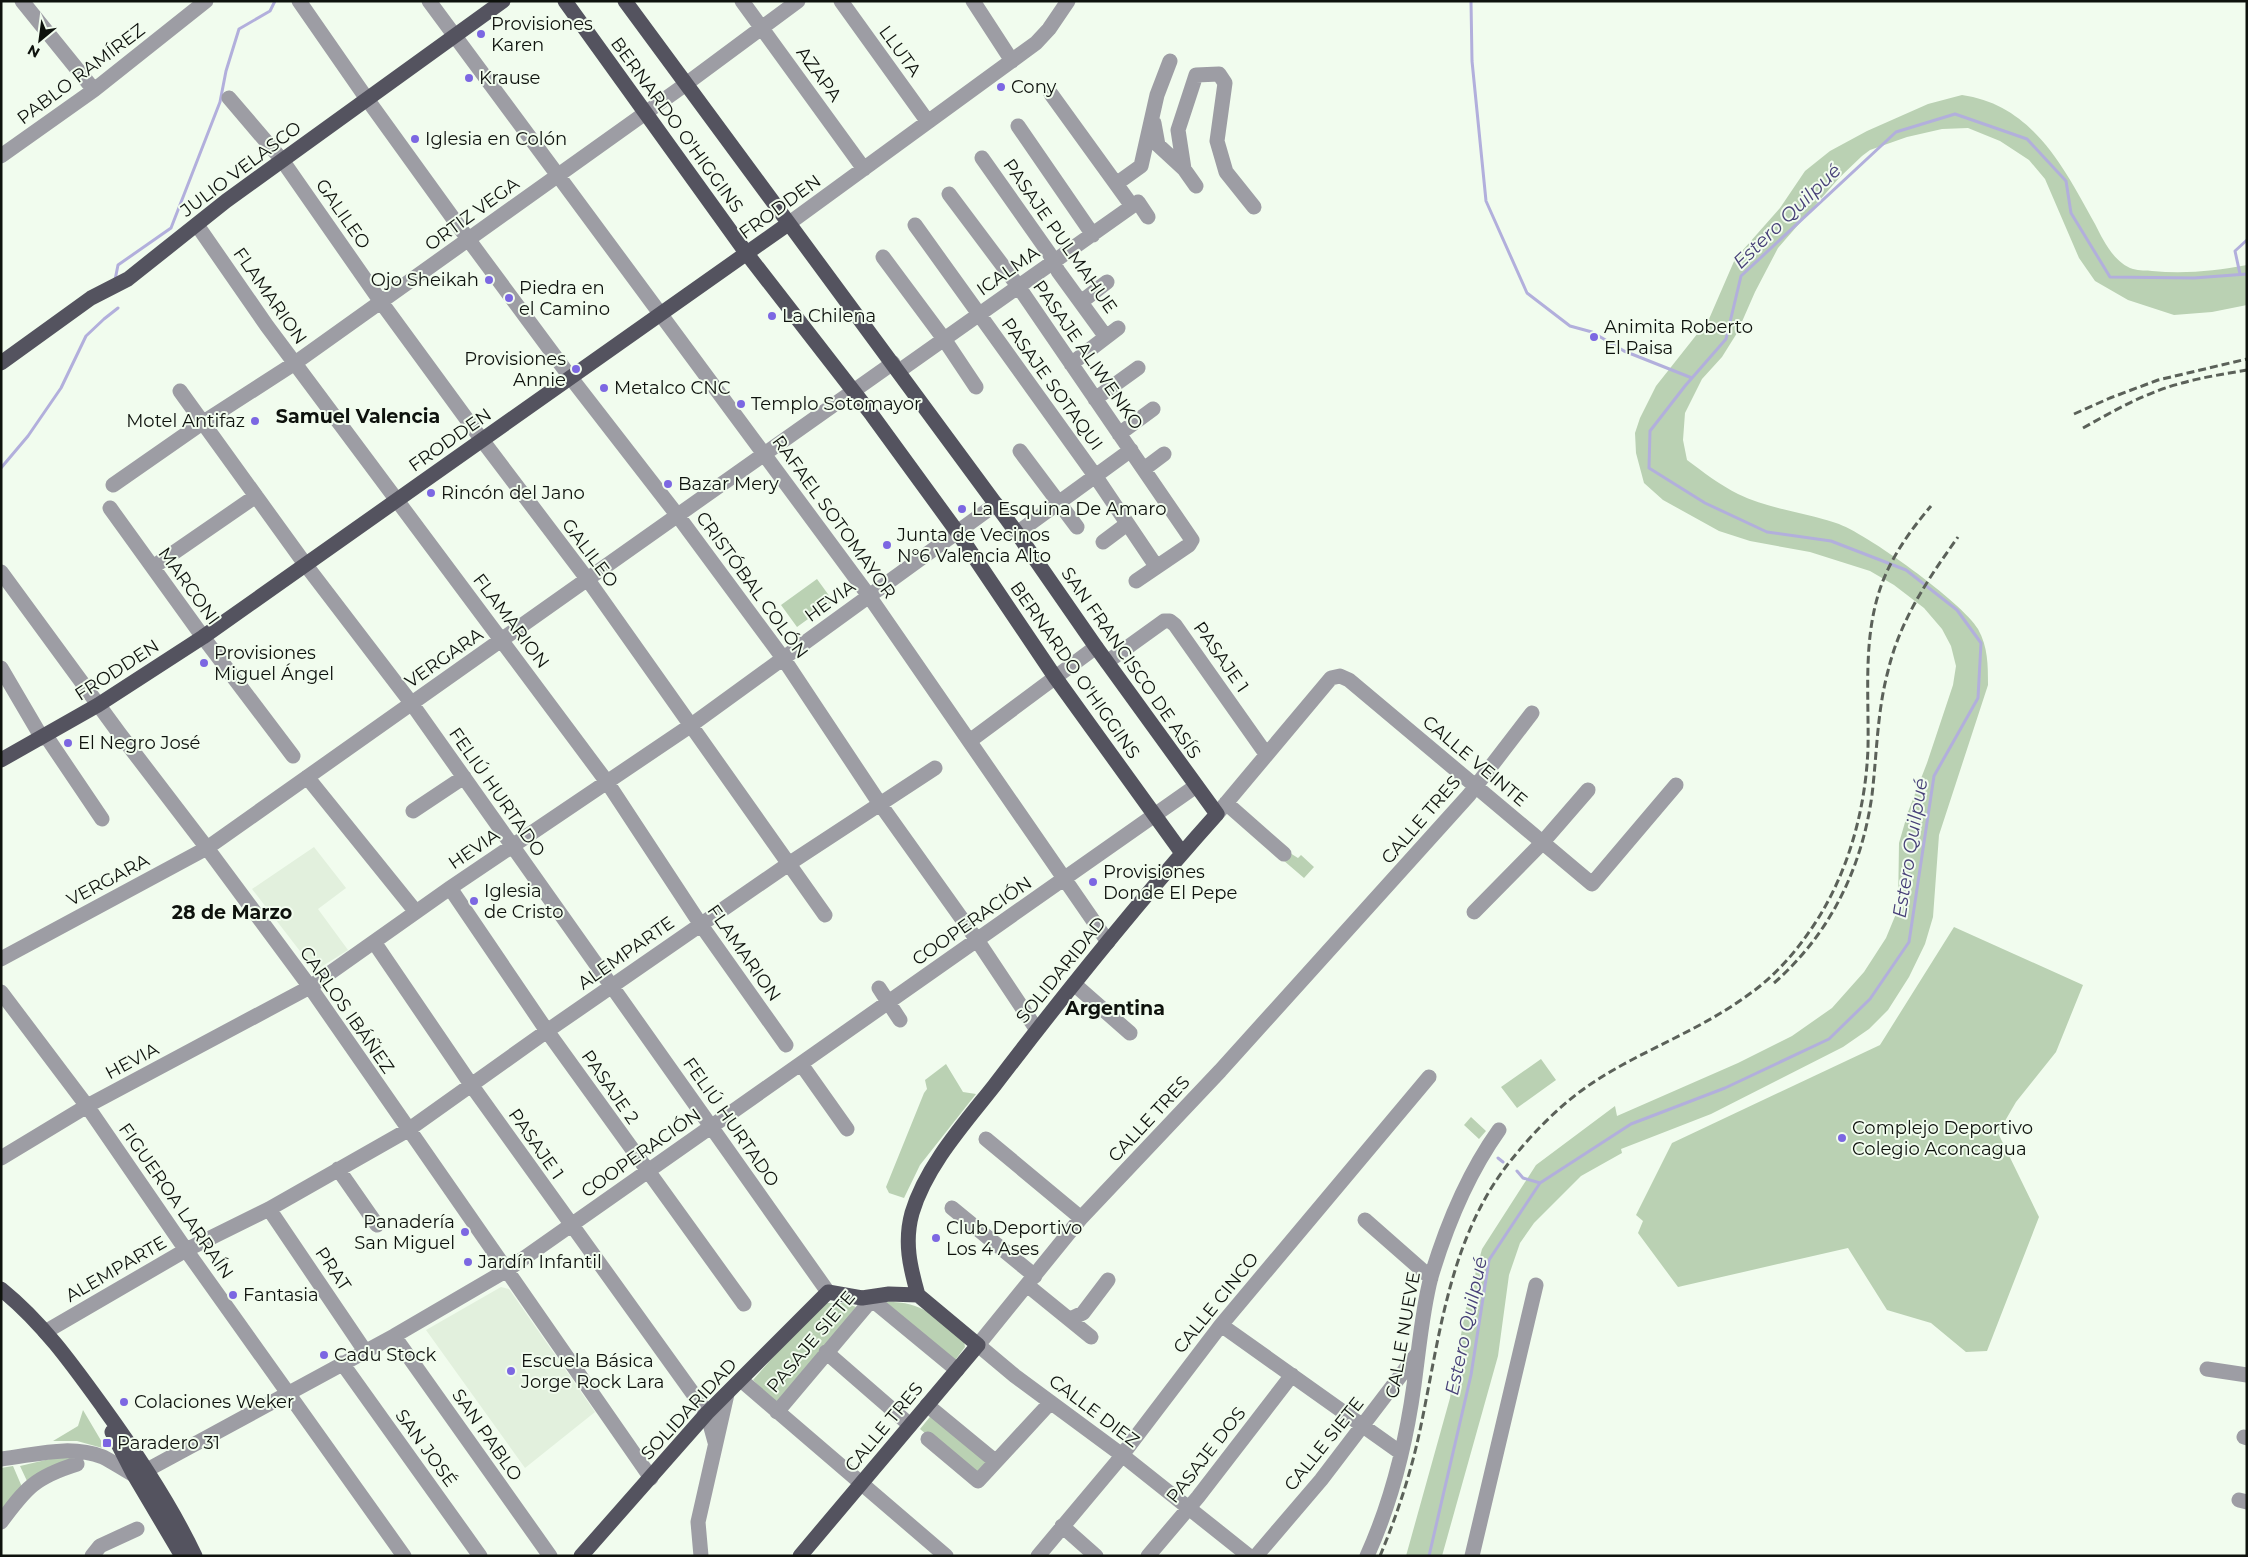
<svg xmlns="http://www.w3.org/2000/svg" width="2248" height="1557" viewBox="0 0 2248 1557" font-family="Montserrat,sans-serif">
  <rect width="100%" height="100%" fill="#f1fcee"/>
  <path fill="#e2f0dd" d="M314,847L346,888L318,909L348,950L318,969L313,968L252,889Z
    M501,1287L509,1289L595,1412L525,1468L426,1330Z"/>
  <path fill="#bad1b3" d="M1962,95C2033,105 2064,168 2095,224C2103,240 2114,263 2133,269C2139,271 2147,270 2152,271C2185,274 2215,271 2247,265V305L2212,312L2174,315L2128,300L2095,281L2079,258L2045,179L2029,160L2000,141L1968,128L1942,129L1907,137L1870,150L1862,156L1839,178L1778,248L1755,292L1737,333L1722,357L1702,379L1685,413L1683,440L1687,460C1703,472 1720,485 1738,494C1768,509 1804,512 1836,523C1865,532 1963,603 1978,629C1988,647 1988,665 1988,685L1939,835L1933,917L1925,944L1909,977L1888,1010L1869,1029L1843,1047L1711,1114L1621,1149L1622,1153L1581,1176L1534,1223L1520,1243L1509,1275L1498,1356L1442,1556H1406L1450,1398L1465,1312L1482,1249L1536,1165L1615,1106L1617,1116L1738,1063L1792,1036L1832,1008L1864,972L1886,938L1898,909L1899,843L1908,812L1927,763L1953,685L1956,666L1951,646L1942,629L1924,608L1894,585L1870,571L1810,552L1750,541L1719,531L1663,500L1644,483L1636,453L1635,433L1640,418L1656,386L1709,319L1735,259L1780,208L1805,171L1830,151L1867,131L1928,104Z
    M817,579L833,601L797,627L781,605Z
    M1290,853L1298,858L1301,855L1314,867L1304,878L1283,860Z
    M1954,927L2083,985L2056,1052L2016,1102L1998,1133L2039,1217L1987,1351L1966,1352L1931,1323L1887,1310L1848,1248L1678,1287L1638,1233L1643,1221L1636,1215L1672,1143L1880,1045Z
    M1541,1059L1556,1080L1517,1108L1501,1087Z
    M946,1064L963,1092L976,1094L920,1165L904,1198L889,1193L886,1187L924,1093L927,1089L925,1080Z
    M1471,1117L1486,1131L1479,1139L1464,1125Z
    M879,1302C923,1300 932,1315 964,1341L965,1347L953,1363Z
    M827,1303H845L856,1307L778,1405L753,1380L790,1338Z
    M83,1410L106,1449L77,1441H53L78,1426Z
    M934,1412L993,1461L978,1478L920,1429Z
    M54,1458H74L27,1481L20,1466Z
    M13,1466L22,1487L1,1511V1468Z"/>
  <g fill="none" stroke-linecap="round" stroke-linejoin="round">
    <path stroke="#b2afdc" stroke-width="3" d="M1471,1L1472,61L1486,201L1527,293L1570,326L1592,332L1624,351L1692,378
      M2240,274L2235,251L2247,240
      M115,280L118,265L171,228L220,102L226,71L239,29L270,11L275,1
      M1,468L28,436L61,388L86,336L104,319L118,308
      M1498,1158L1503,1162
      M1517,1171L1523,1178L1540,1183
      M1429,1556L1471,1375L1489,1260L1540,1183L1631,1124L1725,1088L1829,1039L1870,999L1909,942L1934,776L1978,698L1981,643L1957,610L1906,570L1831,541L1767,532L1705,503L1649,468L1650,431L1685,386L1726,339L1741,276L1896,132L1955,114L2027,139L2066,181L2071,213L2110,277L2194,278L2247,274"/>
    <path stroke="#9d9da4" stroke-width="15" d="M22,1L94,90
      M299,1L367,99L468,239L571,378L678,516L783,658L880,804L977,940L1037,1030
      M429,1L869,596L1108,942
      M742,1L864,169
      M841,1L928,122
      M973,1L1012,61
      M1051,94L1132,206
      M229,98L282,160L381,302L482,440L588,580L825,915
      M1154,123L1158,145L1184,169L1196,186
      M1018,126L1093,235
      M1,156L94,90L206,1
      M982,158L1049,253L1058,271L1106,337
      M1184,169L1178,130L1196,75L1219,74L1225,83L1217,141L1226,172L1254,207
      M1116,184L1141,166L1157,95L1170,61
      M949,194L1018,286L1192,540L1189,545L1136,581
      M788,224L1036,43L1049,29L1068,1
      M197,225L267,326L607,782L701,925L786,1045
      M915,225L1096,477L1156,566
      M883,257L944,339L976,387
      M1081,302L1107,282
      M1071,364L1118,328
      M899,371L1138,202L1148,217
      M180,391L305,564L412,704L828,1292
      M1095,399L1138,368
      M1119,434L1153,409
      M1020,451L1077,527
      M1144,469L1164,454
      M113,485L202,423L295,363L686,84L798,1
      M110,508L203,637L293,756
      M1017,533L1131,450
      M1103,542L1127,524
      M153,567L256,496
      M1,572L119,733L207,848L310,987L651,1478
      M1107,662L1164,621H1170L1175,625L1266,754
      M1,668L42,738
      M46,736L102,819
      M971,740L1096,647
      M307,777L416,912
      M1226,803L1284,854
      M413,811L464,777
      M1217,814L1331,678L1340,676L1349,680L1592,884L1676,785
      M450,888L547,1031L744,1304
      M1474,912L1542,843L1588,790
      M374,942L472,1086L707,1413L715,1442
      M1,959L207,848L893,363
      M1074,984L1130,1033
      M879,988L900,1020
      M1,992L87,1106L186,1250L404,1556
      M801,1064L847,1129
      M986,1139L1081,1218
      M1,1158L87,1106L310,987L450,888L690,726L996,504
      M338,1169L377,1225
      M952,1208L1035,1276
      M269,1209L365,1351
      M1365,1220L1431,1278
      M1027,1285L1091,1337
      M1070,1319L1083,1313L1108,1280
      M1221,1325L1401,1453
      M45,1332L186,1250L269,1209L408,1130L547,1031L790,863L935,768
      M394,1336L550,1556
      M826,1352L910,1425
      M342,1363L480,1556
      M2207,1369L2247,1375
      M741,1380L946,1556
      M927,1405L995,1461
      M777,1412L874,1297L877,1304L957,1370
      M2244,1437L2247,1438
      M928,1439L978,1481L1050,1403
      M1,1459C36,1455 69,1444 103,1457C113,1462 123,1469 134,1475
      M143,1482L147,1470L394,1336L507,1270L1196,786
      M2239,1500L2247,1502
      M1,1522C26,1488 35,1477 77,1464
      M1062,1526L1096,1556
      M92,1556L100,1546L137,1529
      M701,1556L698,1522L727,1394
      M1038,1556L1116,1463L1221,1325L1429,1077
      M1148,1556L1198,1497L1292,1375
      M1249,1556L1122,1455L1015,1376L978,1345L1081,1218L1220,1071L1469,795L1532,713
      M1256,1556L1321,1480L1417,1354
      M1367,1556C1391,1503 1406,1443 1414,1385C1419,1349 1422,1311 1431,1277C1446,1227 1469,1172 1499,1130
      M1472,1556L1536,1285"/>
    <path stroke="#54535f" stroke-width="15" d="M565,1L747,254L872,415L958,533L1055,677L1182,853
      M625,1L1017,533L1096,647L1217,814C1139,901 1065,993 994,1086C964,1124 926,1166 912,1213C904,1242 910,1267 918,1295
      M1,363L91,298L128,279L226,201L503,1
      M1,760L98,705L203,637L788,224
      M1,1289C42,1322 72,1364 103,1407C137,1454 170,1503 195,1556
      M112,1432L134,1475L182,1556
      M581,1556L707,1413L828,1292L862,1298L889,1294L918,1295
      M800,1556L978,1345L918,1295"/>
    <path stroke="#5b6159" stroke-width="3" stroke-dasharray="8 4" stroke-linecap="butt" d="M2074,414L2110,398L2158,380L2247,359
      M2083,428C2115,410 2147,392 2182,383C2203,377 2225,374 2247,370
      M1774,983C1830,934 1862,868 1872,795C1877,753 1877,712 1888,671C1900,620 1928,579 1958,537
      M1380,1556C1397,1515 1411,1473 1420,1430C1440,1336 1449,1236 1512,1159C1537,1128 1566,1099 1600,1078C1648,1048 1702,1029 1748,995C1780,973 1807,939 1826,905C1852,858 1866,802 1868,748C1869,696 1863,643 1879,592C1889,560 1909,532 1931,506"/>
  </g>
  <g fill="#7c67e2" stroke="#f1fcee" stroke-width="2">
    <circle cx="481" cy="34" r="5"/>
    <circle cx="469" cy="78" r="5"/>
    <circle cx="1001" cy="87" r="5"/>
    <circle cx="415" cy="139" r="5"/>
    <circle cx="489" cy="280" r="5"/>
    <circle cx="509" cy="298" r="5"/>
    <circle cx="772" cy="316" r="5"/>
    <circle cx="1594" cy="337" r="5"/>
    <circle cx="576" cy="369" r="5"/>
    <circle cx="604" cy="388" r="5"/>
    <circle cx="741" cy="404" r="5"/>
    <circle cx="255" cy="421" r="5"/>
    <circle cx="668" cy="484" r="5"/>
    <circle cx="431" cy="493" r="5"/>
    <circle cx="962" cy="509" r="5"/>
    <circle cx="887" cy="545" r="5"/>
    <circle cx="204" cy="663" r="5"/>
    <circle cx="68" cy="743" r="5"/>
    <circle cx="1093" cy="882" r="5"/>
    <circle cx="474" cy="901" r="5"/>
    <circle cx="1842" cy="1138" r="5"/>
    <circle cx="465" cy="1232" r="5"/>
    <circle cx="936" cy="1238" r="5"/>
    <circle cx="468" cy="1262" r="5"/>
    <circle cx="233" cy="1295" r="5"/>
    <circle cx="324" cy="1355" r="5"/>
    <circle cx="511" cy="1371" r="5"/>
    <circle cx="124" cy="1402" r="5"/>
    <rect x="102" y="1438" width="10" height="10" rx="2.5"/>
  </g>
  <g text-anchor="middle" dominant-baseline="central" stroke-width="4" stroke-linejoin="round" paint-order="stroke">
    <g font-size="18" fill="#0e120d" stroke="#f1fcee" text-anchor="start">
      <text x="491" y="24">Provisiones<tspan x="491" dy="21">Karen</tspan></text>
      <text x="479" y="78">Krause</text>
      <text x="1011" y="87">Cony</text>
      <text x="425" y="139">Iglesia en Colón</text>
      <text x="479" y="280" text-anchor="end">Ojo Sheikah</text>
      <text x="519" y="288">Piedra en<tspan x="519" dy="21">el Camino</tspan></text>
      <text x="782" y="316">La Chilena</text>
      <text x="1604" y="327">Animita Roberto<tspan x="1604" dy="21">El Paisa</tspan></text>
      <text x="566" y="359" text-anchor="end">Provisiones<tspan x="566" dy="21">Annie</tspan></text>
      <text x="614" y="388">Metalco CNC</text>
      <text x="751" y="404">Templo Sotomayor</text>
      <text x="245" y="421" text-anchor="end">Motel Antifaz</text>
      <text x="678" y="484">Bazar Mery</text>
      <text x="441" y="493">Rincón del Jano</text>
      <text x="972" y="509">La Esquina De Amaro</text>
      <text x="897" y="535">Junta de Vecinos<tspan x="897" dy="21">Nº6 Valencia Alto</tspan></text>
      <text x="214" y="653">Provisiones<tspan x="214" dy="21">Miguel Ángel</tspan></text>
      <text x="78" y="743">El Negro José</text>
      <text x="1103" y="872">Provisiones<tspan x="1103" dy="21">Donde El Pepe</tspan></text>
      <text x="484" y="891">Iglesia<tspan x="484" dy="21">de Cristo</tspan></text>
      <text x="1852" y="1128">Complejo Deportivo<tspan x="1852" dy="21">Colegio Aconcagua</tspan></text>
      <text x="455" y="1222" text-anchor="end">Panadería<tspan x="455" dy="21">San Miguel</tspan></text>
      <text x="946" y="1228">Club Deportivo<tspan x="946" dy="21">Los 4 Ases</tspan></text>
      <text x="478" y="1262">Jardín Infantil</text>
      <text x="243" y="1295">Fantasia</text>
      <text x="334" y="1355">Cadu Stock</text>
      <text x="521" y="1361">Escuela Básica<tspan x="521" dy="21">Jorge Rock Lara</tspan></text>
      <text x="134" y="1402">Colaciones Weker</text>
      <text x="117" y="1443">Paradero 31</text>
    </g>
    <g font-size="18" fill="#0e120d" stroke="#f1fcee">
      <text transform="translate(900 51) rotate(54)">LLUTA</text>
      <text transform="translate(81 74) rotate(-37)">PABLO RAMÍREZ</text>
      <text transform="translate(819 74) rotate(54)">AZAPA</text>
      <text transform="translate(677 125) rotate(54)">BERNARDO O'HIGGINS</text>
      <text transform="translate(241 169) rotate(-37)">JULIO VELASCO</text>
      <text transform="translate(780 207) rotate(-36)">FRODDEN</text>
      <text transform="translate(343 214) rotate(55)">GALILEO</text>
      <text transform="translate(472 214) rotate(-36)">ORTIZ VEGA</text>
      <text transform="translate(1060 236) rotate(55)">PASAJE PULMAHUE</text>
      <text transform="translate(1008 271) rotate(-35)">ICALMA</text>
      <text transform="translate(270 296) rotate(55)">FLAMARION</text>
      <text transform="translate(1088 355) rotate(55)">PASAJE ALIWENKO</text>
      <text transform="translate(1052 384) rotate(54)">PASAJE SOTAQUI</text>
      <text transform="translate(450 440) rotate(-35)">FRODDEN</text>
      <text transform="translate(834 517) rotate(54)">RAFAEL SOTOMAYOR</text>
      <text transform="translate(590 553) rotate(53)">GALILEO</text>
      <text transform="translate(752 585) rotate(54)">CRISTÓBAL COLÓN</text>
      <text transform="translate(189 586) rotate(54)">MARCONI</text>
      <text transform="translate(830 601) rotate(-36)">HEVIA</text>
      <text transform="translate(511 621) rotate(53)">FLAMARION</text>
      <text transform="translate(1221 657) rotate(55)">PASAJE 1</text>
      <text transform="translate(444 658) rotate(-35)">VERGARA</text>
      <text transform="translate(1131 663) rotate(55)">SAN FRANCISCO DE ASÍS</text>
      <text transform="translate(117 670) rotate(-33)">FRODDEN</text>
      <text transform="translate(1075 670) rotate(55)">BERNARDO O'HIGGINS</text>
      <text transform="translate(1475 761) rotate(40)">CALLE VEINTE</text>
      <text transform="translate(497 792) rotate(55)">FELIÚ HURTADO</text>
      <text transform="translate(1421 820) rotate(-49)">CALLE TRES</text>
      <text transform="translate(474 849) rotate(-34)">HEVIA</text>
      <text transform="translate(108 880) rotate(-28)">VERGARA</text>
      <text transform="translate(972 921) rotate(-35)">COOPERACIÓN</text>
      <text transform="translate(626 953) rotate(-35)">ALEMPARTE</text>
      <text transform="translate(744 953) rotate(55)">FLAMARION</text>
      <text transform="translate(1061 970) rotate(-51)">SOLIDARIDAD</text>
      <text transform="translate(347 1010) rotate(55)">CARLOS IBÁÑEZ</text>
      <text transform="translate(132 1061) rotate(-28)">HEVIA</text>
      <text transform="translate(610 1087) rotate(55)">PASAJE 2</text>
      <text transform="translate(1149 1119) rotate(-47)">CALLE TRES</text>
      <text transform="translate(731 1122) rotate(55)">FELIÚ HURTADO</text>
      <text transform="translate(536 1144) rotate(55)">PASAJE 1</text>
      <text transform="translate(641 1153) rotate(-35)">COOPERACIÓN</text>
      <text transform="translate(176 1201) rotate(55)">FIGUEROA LARRAÍN</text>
      <text transform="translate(116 1269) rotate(-30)">ALEMPARTE</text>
      <text transform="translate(333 1269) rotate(56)">PRAT</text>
      <text transform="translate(1216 1303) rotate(-51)">CALLE CINCO</text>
      <text transform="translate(1403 1335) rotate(-80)">CALLE NUEVE</text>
      <text transform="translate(811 1342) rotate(-50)">PASAJE SIETE</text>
      <text transform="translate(689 1409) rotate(-47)">SOLIDARIDAD</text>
      <text transform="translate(1094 1411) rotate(37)">CALLE DIEZ</text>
      <text transform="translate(884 1427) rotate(-50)">CALLE TRES</text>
      <text transform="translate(487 1435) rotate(55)">SAN PABLO</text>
      <text transform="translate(1324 1444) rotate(-51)">CALLE SIETE</text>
      <text transform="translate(426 1448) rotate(54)">SAN JOSÉ</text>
      <text transform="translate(1206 1455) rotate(-52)">PASAJE DOS</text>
    </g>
    <g font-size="19" font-style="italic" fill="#474078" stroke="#f1fcee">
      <text transform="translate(1787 216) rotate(-44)">Estero Quilpué</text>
      <text transform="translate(1910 848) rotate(-81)">Estero Quilpué</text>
      <text transform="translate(1466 1326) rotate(-78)">Estero Quilpué</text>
    </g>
    <g font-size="19" font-weight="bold" fill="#0e120d" stroke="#f1fcee">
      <text x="358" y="416">Samuel Valencia</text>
      <text x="232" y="912">28 de Marzo</text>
      <text x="1115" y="1008">Argentina</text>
    </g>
  </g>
  <rect width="2248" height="1557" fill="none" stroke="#0e120d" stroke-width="5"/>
  <g transform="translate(40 40) rotate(209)" stroke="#f1fcee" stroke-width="4" paint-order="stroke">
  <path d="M0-4L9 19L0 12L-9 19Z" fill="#0e120d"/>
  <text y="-8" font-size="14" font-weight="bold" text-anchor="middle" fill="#0e120d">N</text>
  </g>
</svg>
